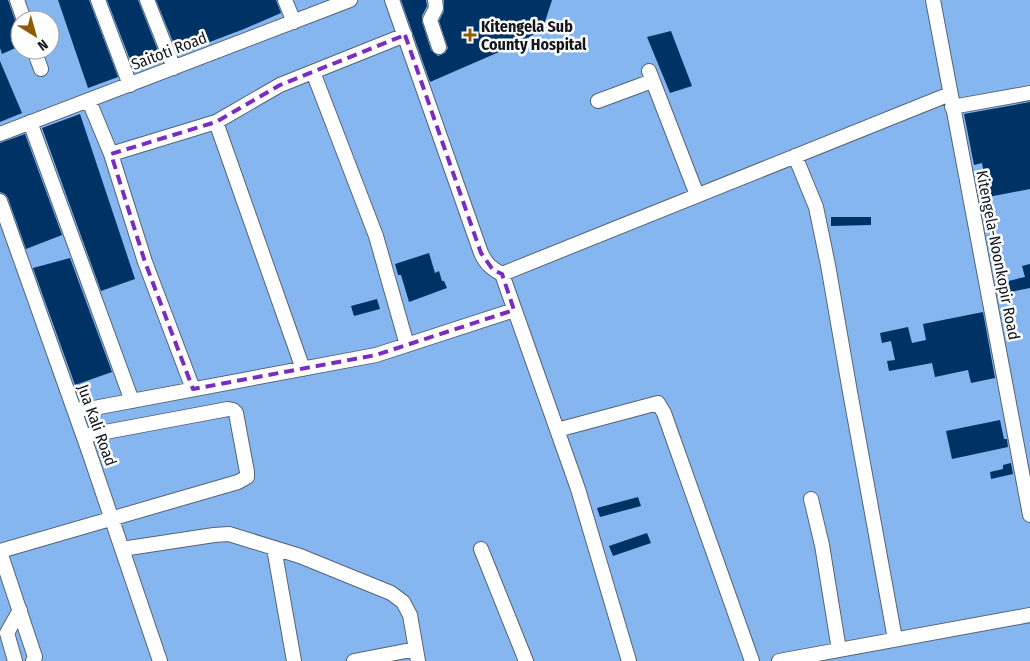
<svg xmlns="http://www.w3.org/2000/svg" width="1030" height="661" viewBox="0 0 1030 661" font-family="'Fira Sans Condensed',sans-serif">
  <rect width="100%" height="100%" fill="#d6e6fa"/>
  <path fill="#85b6f0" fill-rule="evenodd" d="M0,0H1030V661H0ZM20,20H50V50H20Z"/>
  <path fill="#003365" d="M0,0H8L16,23L20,28V46L2,54L0,48Z
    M58,0H89L118,77L88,88Z
    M107,0H138L162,61L134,70Z
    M156,0H276L281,13L244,29L178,54Z
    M401,0H426L427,6L422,16V22L431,50L438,56L445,53L448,48L439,21L444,11V0H552L543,28L520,43L430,82Z
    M671,31L692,86L670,93L647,37Z
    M0,61L22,113L0,122Z
    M1030,102V189L988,197L982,163L974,165L964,114Z
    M80,114L135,279L101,291L42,128Z
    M25,134L62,235L26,249L8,198L5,194L0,192V143Z
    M831,217H871V225L831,226Z
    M429,253L435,273L439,271L442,281H444L447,288L409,302L401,275H398L395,264Z
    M70,258L112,372L75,385L33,268Z
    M1030,264V288L1010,292L1008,281L1025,277L1022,266Z
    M377,299L380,309L354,316L351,306Z
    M983,312L995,378L971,383L968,370L935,377L932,363L889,371L887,361L895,360L891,341L882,343L880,333L908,327L912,343L926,340L923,324Z
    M1000,420L1004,439H1007L1008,447L952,459L946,431Z
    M1011,463L1013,474L991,479L990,472L1003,469V465Z
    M638,497L641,506L600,517L597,508Z
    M647,533L651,543L613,556L609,546Z"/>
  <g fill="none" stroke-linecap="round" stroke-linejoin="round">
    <defs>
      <path id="minor" d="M17,0L24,20
        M98,0L130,85
        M147,0L174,68
        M285,0L294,22
        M392,0L481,253C486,264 492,269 502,274
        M435,0L436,8L430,20L439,47
        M933,0L1030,515
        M34,50L41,69
        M649,71L697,195
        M313,72L376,236L407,345
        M89,101L111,154L216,122L280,85L405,35
        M598,101L652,81
        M952,107L1030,93
        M30,122L132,401
        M216,122L303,369
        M0,134L350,0
        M111,154L145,262L193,389
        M795,156L816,207L828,265L850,392L895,639
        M0,201L88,449L160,661
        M74,410L94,408L376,355L514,310
        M557,430L658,403L664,413L752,661
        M811,499L822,545L839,650
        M274,548L294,661
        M122,549L214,535L229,534L300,556L391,593L403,602L410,615L418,661
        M481,549L526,661
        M0,551L238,482L247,477V472L236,413L233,410L228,409L84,436
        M0,552L35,657L33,661
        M15,661L7,633L20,610
        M354,661L416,649
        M629,661L578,489L502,274L950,94
        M779,661L1030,615"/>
    </defs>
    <use href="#minor" stroke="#566475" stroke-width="16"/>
    <use href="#minor" stroke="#fff" stroke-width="14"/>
  </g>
  <path fill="none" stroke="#7b2cbf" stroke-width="4" stroke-dasharray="10 6" stroke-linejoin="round" d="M405,35L481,253L493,270L502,274L514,310L376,355L193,389L145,262L111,154L216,122L280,85Z"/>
  <path fill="#8d5c05" stroke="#fff" stroke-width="2" d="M467.5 27.5h5v5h5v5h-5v5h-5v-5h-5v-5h5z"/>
  <g text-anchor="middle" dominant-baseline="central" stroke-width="5" stroke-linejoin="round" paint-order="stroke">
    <g font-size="16" font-weight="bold" fill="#12171e" stroke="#fff" text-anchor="start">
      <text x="481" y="26">Kitengela Sub<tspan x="481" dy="18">County Hospital</tspan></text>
    </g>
    <g font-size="16" fill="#12171e" stroke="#fff">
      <text transform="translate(169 51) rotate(-21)">Saitoti Road</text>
      <text transform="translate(998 255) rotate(79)">Kitengela-Noonkopir Road</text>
      <text transform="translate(97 425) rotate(70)">Jua Kali Road</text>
    </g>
  </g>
  <g transform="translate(35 35) rotate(143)"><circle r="24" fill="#ffffff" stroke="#a0a2a5"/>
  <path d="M0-4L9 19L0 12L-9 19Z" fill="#8d5c05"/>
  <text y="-8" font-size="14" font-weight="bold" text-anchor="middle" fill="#12171e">N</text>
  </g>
</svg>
